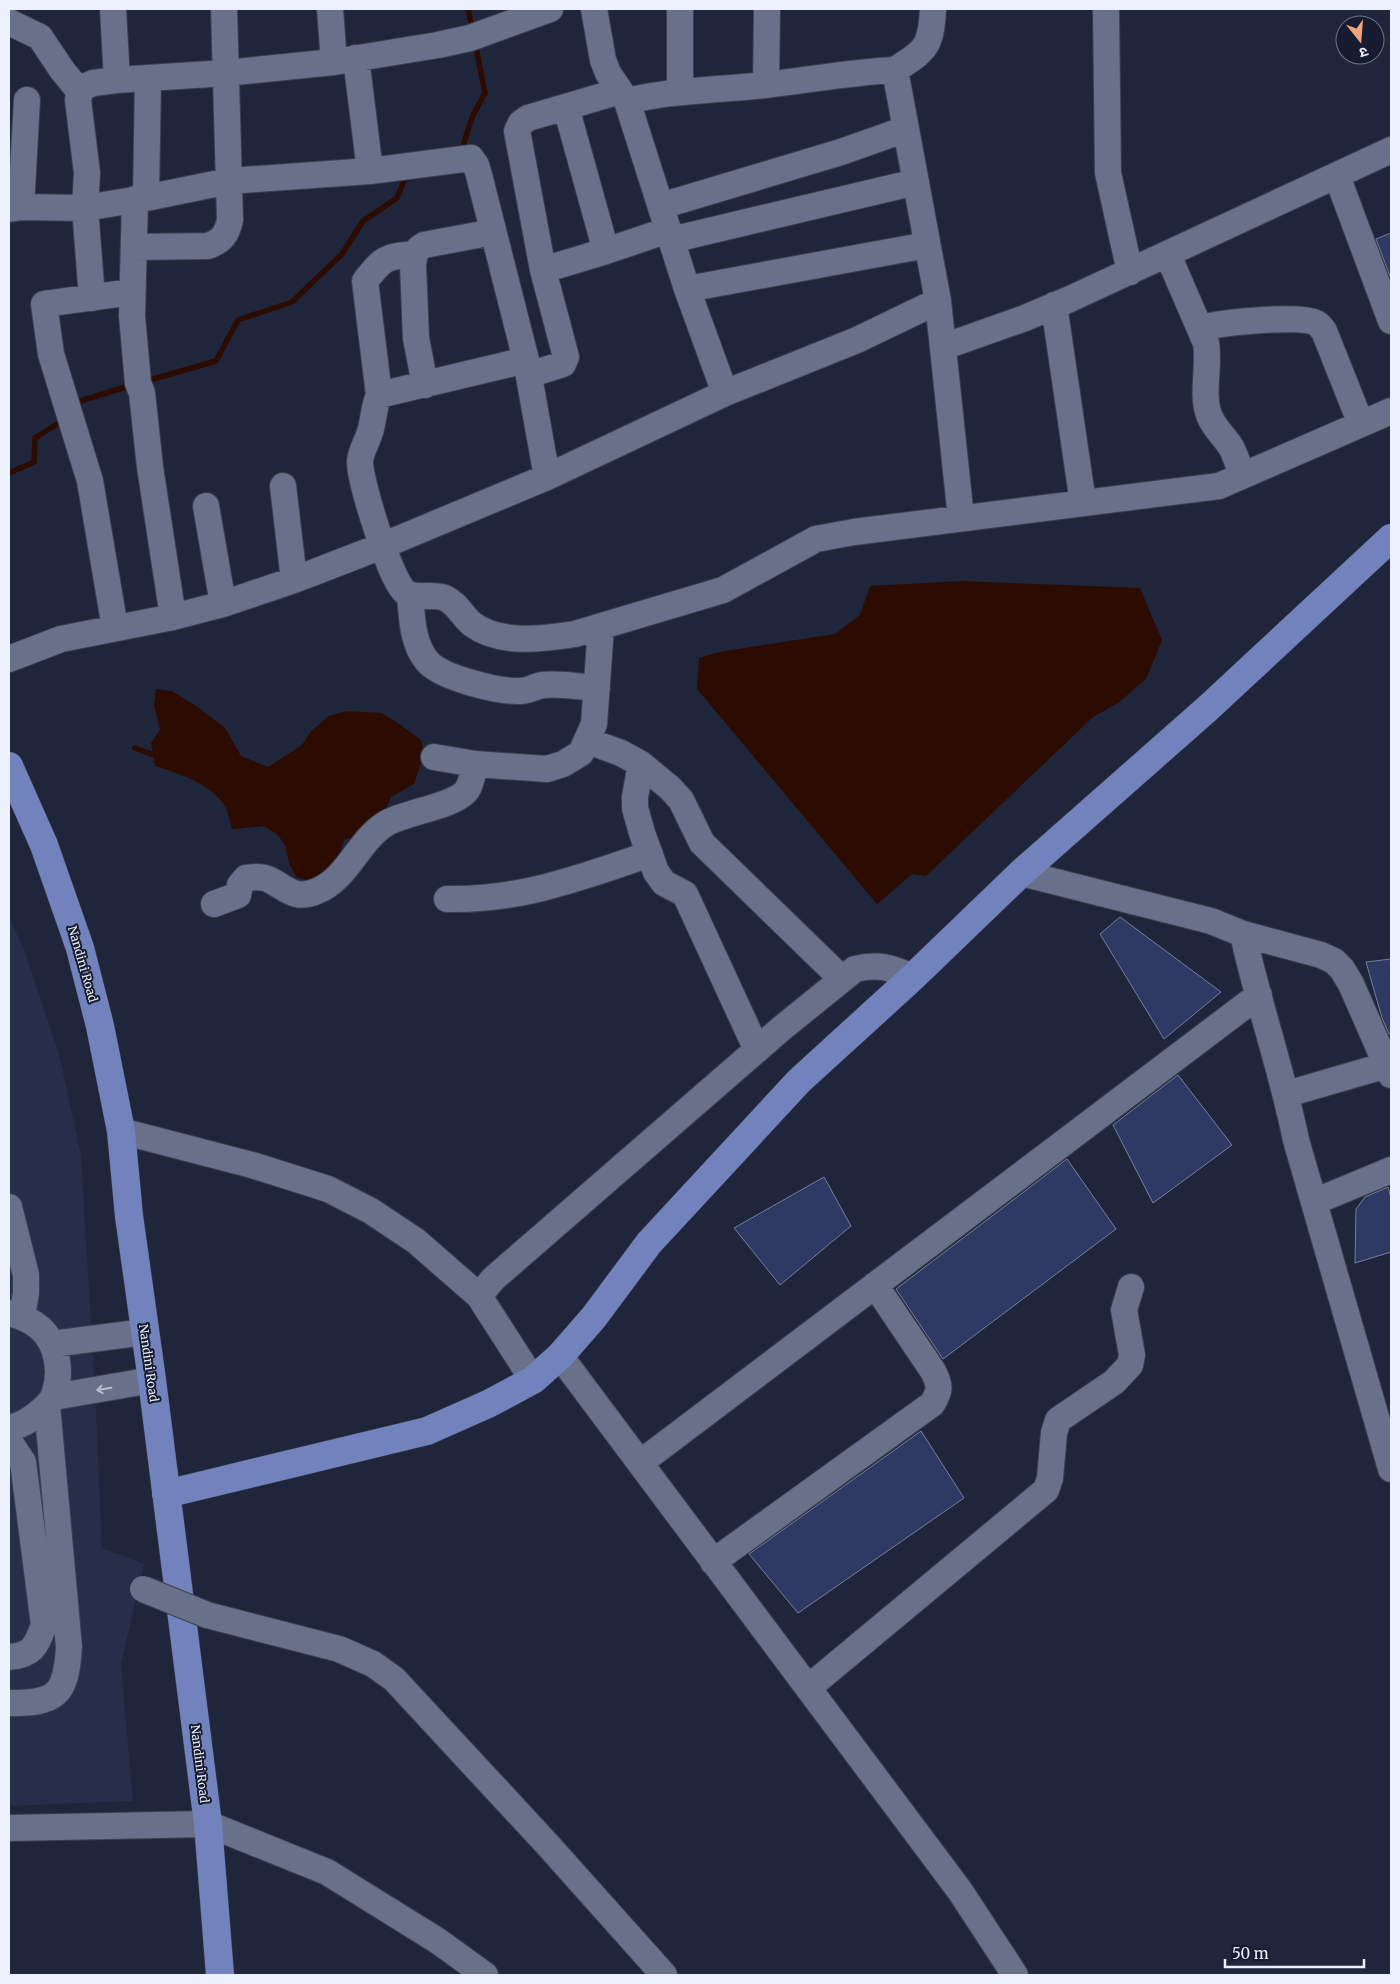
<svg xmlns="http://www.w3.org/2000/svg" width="1400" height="1984" viewBox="0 0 1400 1984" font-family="Merriweather,'Noto Sans Devanagari',serif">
  <rect width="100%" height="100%" fill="#1f253b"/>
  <path fill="#272e49" d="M9,917L25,952L59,1054L81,1155L95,1390L102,1548L144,1564L121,1664L133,1801L9,1806Z"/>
  <path fill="#2c0c00" d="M960,581L1140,588L1162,640L1146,679L1118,703L1093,717L926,876L912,874L877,904L697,689L699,658L719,652L835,634L860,615L870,586Z
    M156,689L172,691L199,708L225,728L241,756L268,767L302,745L311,731L329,716L347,711L381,713L398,723L421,740L424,754L414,784L391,797L382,818L369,832L344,840L336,864L310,881L296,877L289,863L285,845L277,834L264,826L232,829C230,823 229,816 227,810C216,785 178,773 155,766L151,743L160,730L154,705Z"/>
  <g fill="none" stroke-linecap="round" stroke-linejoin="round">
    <path stroke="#2c0c00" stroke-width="5.5" d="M468,9L473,31
      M465,153L464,142L473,115L485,93L475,43
      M143,382L216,361L238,320L292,302L342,254L363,221L397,198L405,178H409
      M77,409L80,401L132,385
      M9,473L34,462L35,438L65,419
      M135,748L154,755"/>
  </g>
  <path fill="#2e3964" stroke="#767e99" d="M1391,233V279L1376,239Z
    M1120,917L1221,992L1164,1039L1100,934Z
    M1391,959V1034H1389L1382,1018L1366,962Z
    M1178,1075L1232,1145L1153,1203L1113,1125Z
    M1067,1159L1116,1229L943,1359L896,1289Z
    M824,1177L851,1226L780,1285L734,1228Z
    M1388,1187L1391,1198V1252L1355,1263L1356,1209L1365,1197Z
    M921,1431L964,1498L798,1613L749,1554Z"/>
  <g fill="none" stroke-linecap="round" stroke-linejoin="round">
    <defs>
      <path id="minor" d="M113,9L117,80
        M330,9L334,62
        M594,9L603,60L608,73L627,101L687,289L725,393
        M680,9V92
        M1106,9L1108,173L1130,272
        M9,22L40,37L62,70L80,92
        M356,58L370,171
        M895,70C926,50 931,47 933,9
        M766,85L767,9
        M627,101C672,90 719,90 765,85C809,80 851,72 895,70L938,301L961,518
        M566,107L606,251
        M1337,176L1391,321
        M146,198L148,78
        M135,199L132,316L138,383L142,393L150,467L173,617
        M661,206L841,152L906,129
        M21,207L27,100
        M9,209L21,207L85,208L146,198L229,181L370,171L471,158L476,165L479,175L526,360L547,477
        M671,240L916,182
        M134,247L208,246C222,241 227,234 230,220L224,9
        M415,254C385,257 384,257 365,281L379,395C373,408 374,422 369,435C366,444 361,451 360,461C359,479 391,582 405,592C415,600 433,593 445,598C458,604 462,616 472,624C500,645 542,639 575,634L723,590L816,539L854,532L1219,486L1391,411
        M1168,255L1206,343C1210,366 1201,393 1209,415C1214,428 1224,436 1231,447C1236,456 1239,467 1242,476
        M543,270L606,251L668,230
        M687,289L927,245
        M92,298L85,208L87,173L78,100L80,92L86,86L93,83L117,80L226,73L334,62L438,45L470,38L550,9
        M1054,305L1083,503
        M1200,328C1220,323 1300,314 1316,323C1320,325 1322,329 1324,331L1361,424
        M943,347L1025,318L1070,299L1391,150
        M529,375L563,364L566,357L543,270L517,131L521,123L528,118L620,91
        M425,385L416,338L413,265C414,255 415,250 424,245L493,232
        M379,395L526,360
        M283,486L294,580
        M206,506L223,604
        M410,595C412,617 412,643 427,661C441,678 499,692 521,691C528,691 535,686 543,685C560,683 579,687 597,688
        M115,628L90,481L51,354L44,304L132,292
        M9,659L61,639L173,617L223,604L294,580L382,546L547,477L725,393L857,340L938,301
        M588,741L621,753L641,764L670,788L681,800L702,843L842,979
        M434,757L475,764L547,769L563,764L581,753L594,724L601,627
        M641,764L635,797V808L642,833L656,872L664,883L685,894L757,1050
        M1021,873L1211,921L1243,934L1321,955L1334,961L1342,969L1351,984L1391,1075
        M447,899C519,901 583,877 650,854
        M214,904L238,895L240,885L246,878C254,877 261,876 268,879C287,888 294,901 317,891C348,879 358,840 387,823C406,812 456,806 467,790C472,782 473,773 475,764
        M1243,934C1258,1003 1282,1070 1296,1140L1391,1469
        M1287,1094L1387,1065
        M121,1131L252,1165L328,1189L371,1211L416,1241L479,1296
        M1314,1202L1391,1170
        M9,1207L26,1275V1293L22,1316
        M9,1313C20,1316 31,1320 40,1328C58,1344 62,1373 54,1395C52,1401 46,1406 42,1410C32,1419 22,1426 9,1428
        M52,1344L145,1332
        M560,1356L960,1891L1015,1975
        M533,1380L479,1296L493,1279L782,1028L855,969C879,963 891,968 913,977
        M54,1397L152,1380
        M9,1441L23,1462L44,1625C36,1646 33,1655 9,1657
        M640,1463L1259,995
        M713,1562L932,1404C941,1390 940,1385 933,1371L875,1285
        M207,1615L339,1649L373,1664L394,1679L547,1844L664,1975
        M808,1688L1046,1490L1050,1478L1054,1433L1058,1420L1114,1382L1130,1365L1132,1355L1124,1310L1131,1287
        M9,1703C56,1703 66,1696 69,1647L47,1405
        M9,1828L208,1824L327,1872L438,1941L485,1975"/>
      <path id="major" d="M9,766L44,845L80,948L100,1026L121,1131L129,1216L152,1380L208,1824L220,1975
        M166,1494L427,1431L488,1404L533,1380L560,1356L594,1317L649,1243L799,1081L913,977L1021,873L1207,709L1391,538"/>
    </defs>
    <use href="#minor" stroke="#3b3f51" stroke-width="28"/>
    <use href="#major" stroke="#3b3f51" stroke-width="29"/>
    <use href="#minor" stroke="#68708a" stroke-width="26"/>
    <use href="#major" stroke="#7282bc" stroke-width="28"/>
    <defs>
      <path id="minor-bridge" d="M143,1589L207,1615"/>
    </defs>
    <use href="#minor-bridge" stroke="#3b3f51" stroke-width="28" stroke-linecap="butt"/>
    <use href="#minor-bridge" stroke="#68708a" stroke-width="26"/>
  </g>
  <defs><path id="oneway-shaft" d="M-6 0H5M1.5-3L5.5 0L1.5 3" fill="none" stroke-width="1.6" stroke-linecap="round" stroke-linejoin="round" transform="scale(1.25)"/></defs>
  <use stroke="#b8bdcf" href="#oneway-shaft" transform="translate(104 1389) rotate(170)"/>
  <g text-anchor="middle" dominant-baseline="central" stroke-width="4" stroke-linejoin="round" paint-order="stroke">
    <g font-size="12" fill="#edf1fd" stroke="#161b30">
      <text transform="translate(83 964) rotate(74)">Nandini Road</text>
      <text transform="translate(149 1363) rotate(82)">Nandini Road</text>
      <text transform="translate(200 1764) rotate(83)">Nandini Road</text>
    </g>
  </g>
  <rect width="1400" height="1984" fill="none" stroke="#edf1fd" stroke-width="20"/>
  <g transform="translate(1360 40) rotate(163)"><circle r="24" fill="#161b30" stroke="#6c7182"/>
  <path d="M0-4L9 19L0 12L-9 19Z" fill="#f0a27a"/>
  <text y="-8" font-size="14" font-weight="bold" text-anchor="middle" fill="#edf1fd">उ</text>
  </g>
  <path d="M1225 1959v8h139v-8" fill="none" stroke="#edf1fd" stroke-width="2.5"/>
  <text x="1232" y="1959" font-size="15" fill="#edf1fd" stroke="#161b30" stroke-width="4" paint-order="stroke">50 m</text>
</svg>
